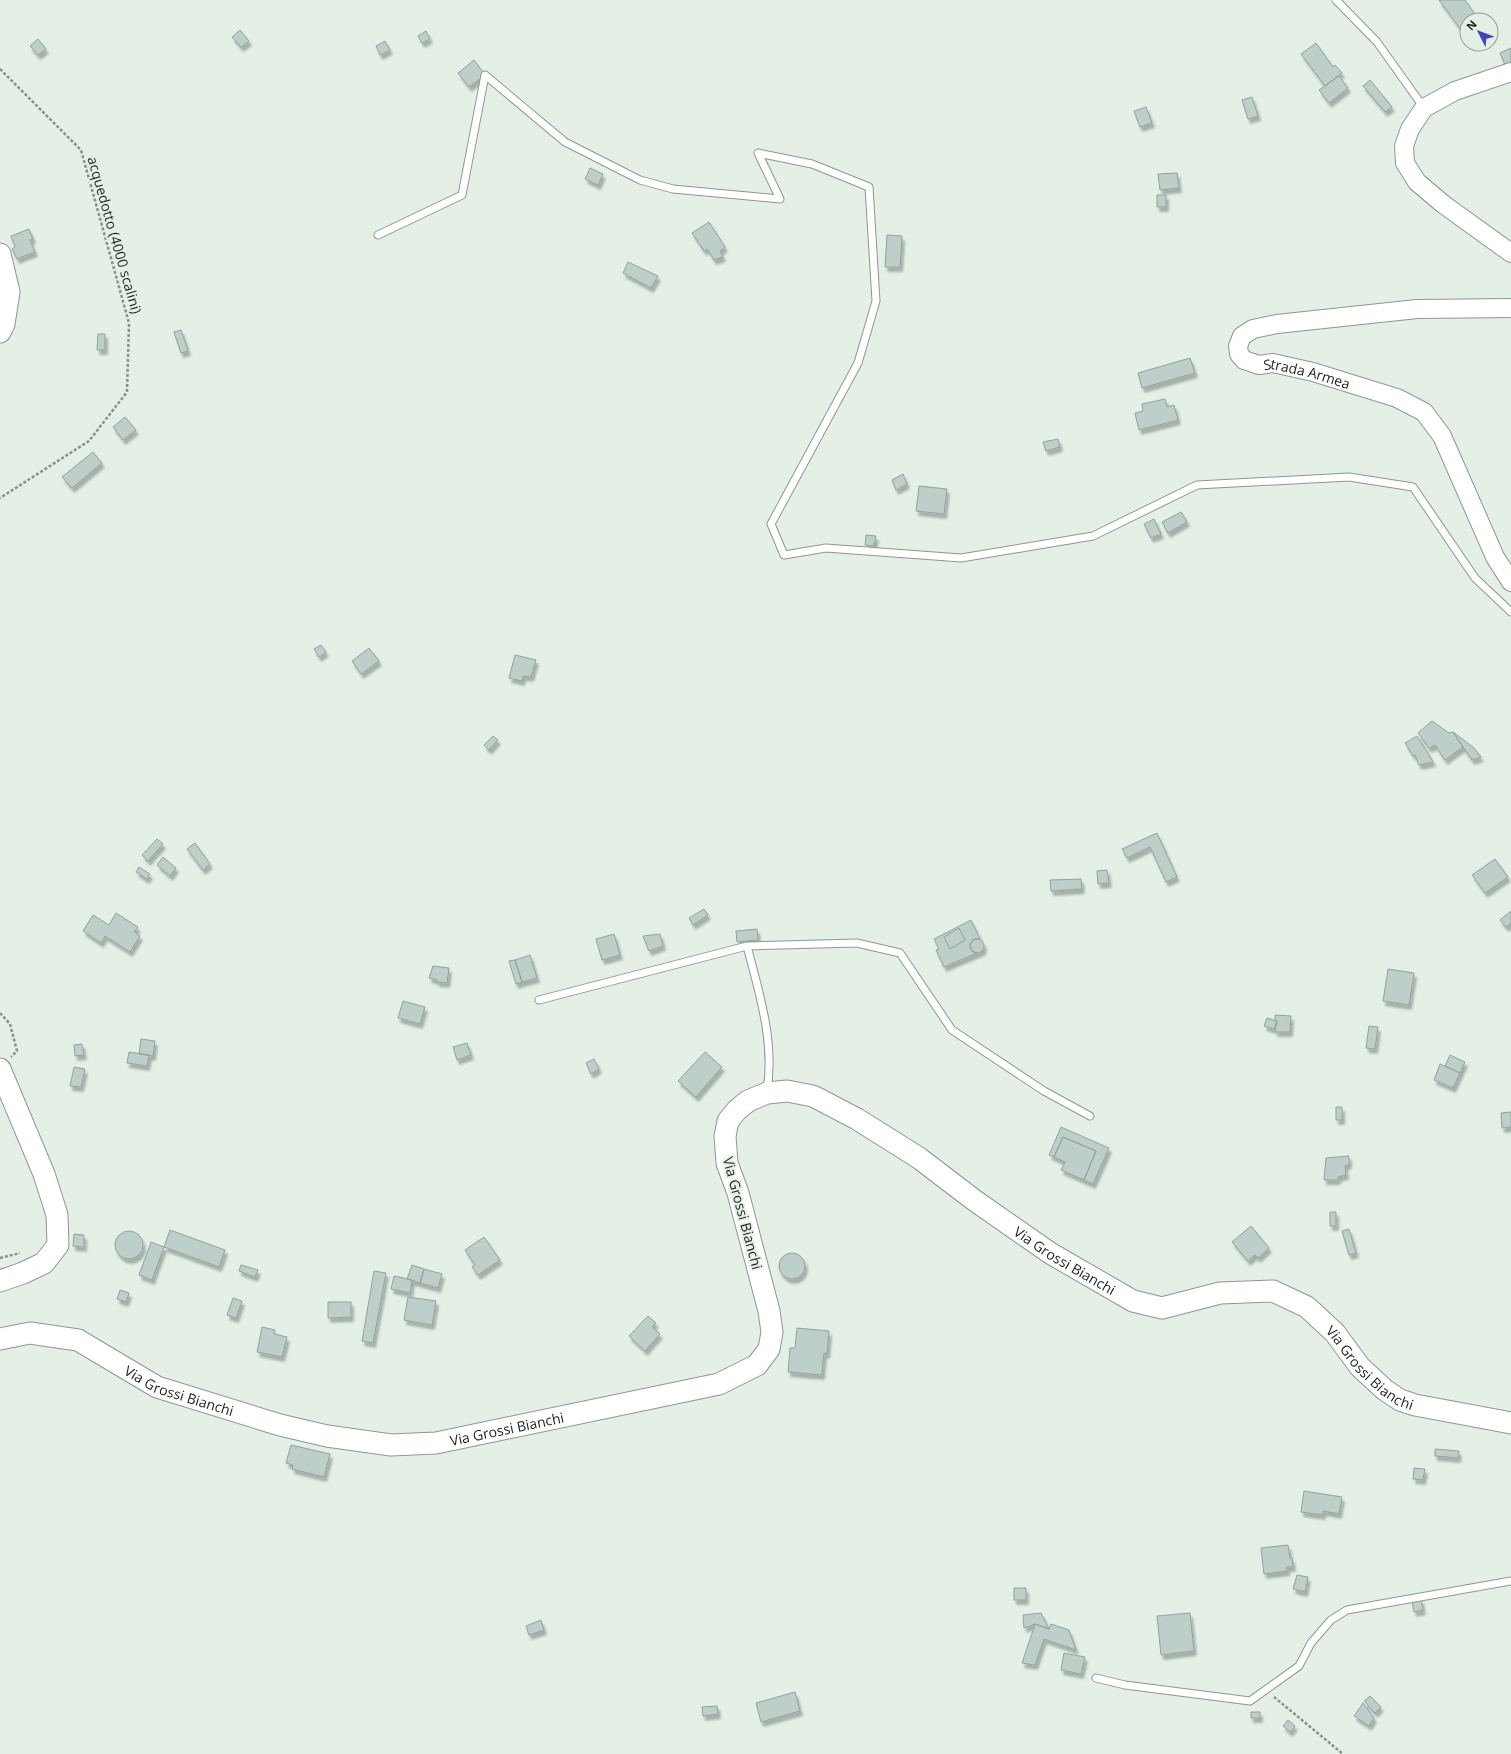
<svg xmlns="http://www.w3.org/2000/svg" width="1511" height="1754" viewBox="0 0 1511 1754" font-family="'Open Sans',sans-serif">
  <defs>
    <filter id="shadow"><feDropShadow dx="2.5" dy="4.5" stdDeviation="1" flood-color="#0004"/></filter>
  </defs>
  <rect width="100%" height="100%" fill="#e4f0e5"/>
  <path fill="#becec8" stroke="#92a19c" filter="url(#shadow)" d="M1439,0H1465L1479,20H1467V38Z
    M240,30L249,41L241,47L232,37Z
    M426,31L430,39L422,43L418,36Z
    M38,39L46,49L38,55L30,46Z
    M385,41L390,50L380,55L376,46Z
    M1316,43L1333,67L1335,65L1342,73L1325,86L1301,54Z
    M1511,48V62L1505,65L1500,53Z
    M474,60L485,75L469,87L458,73Z
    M1339,76L1348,88L1329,103L1319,90Z
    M1370,80L1392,107L1385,112L1363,86Z
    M1252,97L1258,116L1248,119L1242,100Z
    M1146,107L1152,123L1140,127L1134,111Z
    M590,168L603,174L598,185L585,179Z
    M1177,173L1179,188L1160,190L1158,174Z
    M1157,195H1166V207H1157Z
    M709,222L725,247L720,251L723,257L714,260L707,249L704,251L692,233Z
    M29,229L33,239L30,240L35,252L17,259L12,249L15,247L11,236Z
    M887,235L902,236L900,267H885Z
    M628,262L658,276L651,288L623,273Z
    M181,330L188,351L181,353L174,332Z
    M98,334H105V350H97Z
    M1190,358L1195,373L1142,388L1138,373Z
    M1165,399L1167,407L1174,405L1178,420L1139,430L1135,413L1143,411L1142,404Z
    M125,417L136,430L123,440L113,427Z
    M1058,439L1060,447L1046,451L1043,442Z
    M93,452L102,463L72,488L62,477Z
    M903,474L907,484L896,490L892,480Z
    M919,486L947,489L944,514L916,511Z
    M1181,512L1187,522L1168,533L1162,522Z
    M1154,519L1161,534L1151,538L1144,524Z
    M866,535L876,536L874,546L865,545Z
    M321,645L326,652L319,657L314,649Z
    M369,648L379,661L361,674L352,661Z
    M515,655L536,660L531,677L523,676L522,681L509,678Z
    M1432,721L1449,733L1453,732L1463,747L1445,760L1435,745L1429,748L1418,733Z
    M1453,732L1473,747L1481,757L1472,760Z
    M493,736L498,740L489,750L484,745Z
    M1417,736L1426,750L1433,762L1419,765L1415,755L1413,756L1405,743Z
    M1157,833L1177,877L1166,882L1150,847L1127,858L1122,849Z
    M157,839L163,844L148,861L142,855Z
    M195,843L210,864L203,870L187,849Z
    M163,857L176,868L170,876L157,865Z
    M1495,859L1508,877L1485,893L1472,875Z
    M139,867L150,874L147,879L136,872Z
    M1107,870L1109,883L1098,884L1097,871Z
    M1081,879L1082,889L1051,891L1050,880Z
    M704,909L708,915L693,925L689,918Z
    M1511,911V923L1506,927L1500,920Z
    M116,913L138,927L134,932L140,936L130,952L105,936L101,943L83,931L93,915L109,925Z
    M971,920L980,939H974L970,945L972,951L977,953L944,967L936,950L939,949L934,939Z
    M959,928L965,940L950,949L944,937Z
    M757,929L758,940L737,942L736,931Z
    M614,934L620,955L602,960L596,939Z
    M660,934L663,946L649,951L643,936Z
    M970 946a7 7 0 1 1 14 0a7 7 0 1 1-14 0Z
    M530,955L537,978L522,982L515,960Z
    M515,960L522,982L516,984L509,961Z
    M433,966L449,968L447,983L437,982V980L429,978Z
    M1388,969L1414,973L1409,1005L1383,1001Z
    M403,1001L425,1007L420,1024L398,1018Z
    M1275,1015L1291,1016L1290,1032H1275L1277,1021H1275Z
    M1267,1018L1277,1021L1274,1029L1264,1026Z
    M1369,1026L1378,1027L1375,1049L1366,1048Z
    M141,1039L155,1041L153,1056L139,1054Z
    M467,1043L471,1055L457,1060L453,1047Z
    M82,1044L84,1055L75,1056L74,1045Z
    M129,1052L149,1055L147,1066L127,1063Z
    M705,1052L722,1067L696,1097L678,1081Z
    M1450,1055L1465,1062L1460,1073L1445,1066Z
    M594,1059L599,1069L591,1074L586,1063Z
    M1440,1064L1460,1073L1453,1088L1434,1080Z
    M74,1067L85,1069L81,1087L70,1086Z
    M1336,1107H1342V1120H1336Z
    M1511,1112V1127L1502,1128L1501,1113Z
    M1061,1127L1109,1148L1093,1184L1084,1180L1096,1151L1063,1137L1054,1157L1049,1155Z
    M1063,1137L1096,1151L1084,1180L1061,1170L1065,1162L1054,1157Z
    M1349,1156V1164L1345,1166L1346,1175L1338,1177V1180H1324L1326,1158Z
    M1330,1212H1336V1226H1330Z
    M1251,1226L1269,1248L1258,1258L1255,1255L1248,1261L1232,1242Z
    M1349,1229L1356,1253L1349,1255L1342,1231Z
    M170,1230L225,1250L219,1267L164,1247Z
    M115 1245a14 14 0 1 1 28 0a14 14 0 1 1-28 0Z
    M74,1234L84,1235V1247L73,1246Z
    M484,1237L500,1260L478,1275L472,1267L475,1265L465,1250Z
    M151,1242L164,1247L152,1280L139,1275Z
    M779 1266a13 13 0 1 1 26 0a13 13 0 1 1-26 0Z
    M241,1265L258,1270L255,1277L239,1271Z
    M412,1265L424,1269L420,1283L407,1279Z
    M424,1269L442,1274L438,1288L420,1283Z
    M374,1271L386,1273L373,1343L362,1341Z
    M394,1276L412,1280L410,1293L391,1289Z
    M120,1290L129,1293L126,1302L117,1299Z
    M408,1297L436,1301L432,1325L404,1320Z
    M233,1298L242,1301L236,1318L227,1315Z
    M328,1302H351V1317L328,1318Z
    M648,1316L656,1323L652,1327L660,1334L645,1351L629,1336Z
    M262,1327L275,1330L274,1334L287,1337L282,1357L257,1352Z
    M797,1328L829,1331L827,1354L824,1353L822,1375L788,1372L790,1348H795Z
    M291,1445L330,1454L324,1477L292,1469L293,1465L286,1463Z
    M1435,1449L1459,1451L1458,1458L1435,1456Z
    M1414,1468L1425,1469L1423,1480L1413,1479Z
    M1304,1491L1342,1497L1339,1514L1323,1511V1515L1301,1512Z
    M1288,1545L1290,1558H1292L1293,1567H1287V1571L1264,1574L1261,1548Z
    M1297,1575L1308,1577L1305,1592L1293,1589Z
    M1014,1588H1026V1600H1014Z
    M1421,1599L1423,1610L1414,1612L1412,1601Z
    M1041,1613L1049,1629L1035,1624L1024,1628L1023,1615Z
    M1190,1613L1194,1651L1161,1655L1157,1616Z
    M541,1620L544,1630L529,1635L526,1626Z
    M1035,1624L1049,1629L1051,1624L1069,1630L1076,1650L1044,1639L1035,1665L1022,1663Z
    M1064,1653L1085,1657L1081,1674L1061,1670Z
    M795,1692L800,1711L761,1722L756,1703Z
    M1370,1696L1381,1707L1375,1713L1364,1701Z
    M1363,1703L1374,1718L1369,1726L1354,1716Z
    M717,1706L718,1714L703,1716L702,1707Z
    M1251,1712H1260V1718H1251Z
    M1288,1720L1295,1726L1290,1732L1283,1726Z"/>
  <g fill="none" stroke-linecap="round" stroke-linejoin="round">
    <defs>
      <path id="service" d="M1336,0L1377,42L1424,108
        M378,235L462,195L485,75L565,142L640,180L673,189L780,199L758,153L812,164L869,187L876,301L858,363L771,524L784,555L826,548L961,558L1093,536L1197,485L1349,477L1413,487L1475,578L1511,612
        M747,946L857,943L900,953L952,1030L1044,1091L1090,1116
        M539,1000L747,946C759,992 775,1042 767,1091
        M1096,1678L1125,1685L1250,1701L1299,1666L1311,1643L1331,1620L1347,1610L1511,1581"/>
      <g id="tertiary">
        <path d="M1511,72L1455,91L1424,108L1410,129L1404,146L1405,163L1417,182L1443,204L1511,253"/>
        <path id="s1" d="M1511,308L1417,309L1277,324L1253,329L1242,336L1238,346L1239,354L1244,360L1259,365L1273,363L1313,372L1397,398L1424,412L1442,436L1495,557L1511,582"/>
      </g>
      <g id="secondary">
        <path d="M0,254L9,292L4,324L0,332"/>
        <path d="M0,1069L44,1174L57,1215L58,1245L44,1263L23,1273L0,1281"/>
        <path id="s2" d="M0,1339L30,1333L78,1340L157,1387L280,1425L327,1436L391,1445L436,1443L719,1384L757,1365L769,1349L772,1332L769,1311L738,1193L727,1163L725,1136L728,1121L737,1110L748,1101L767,1093L787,1091L813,1096L857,1119L919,1158L974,1200L1050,1253L1133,1301L1162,1308L1220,1293L1273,1291L1307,1307L1335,1333L1360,1367L1385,1390L1400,1400L1415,1405L1511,1423"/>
      </g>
    </defs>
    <use href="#service" stroke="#8d988d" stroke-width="9"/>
    <use href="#tertiary" stroke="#8d988d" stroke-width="20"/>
    <use href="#secondary" stroke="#8d988d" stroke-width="23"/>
    <path stroke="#899189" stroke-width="2.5" stroke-dasharray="3 2" stroke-linecap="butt" d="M0,69L81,150L129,323L127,392L89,441L0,498
      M0,1013L10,1024L17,1051L11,1057
      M0,1258L20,1253
      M1274,1697L1343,1754"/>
    <use href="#service" stroke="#fff" stroke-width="7"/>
    <use href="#tertiary" stroke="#fff" stroke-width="18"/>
    <use href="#secondary" stroke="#fff" stroke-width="21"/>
  </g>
  <g text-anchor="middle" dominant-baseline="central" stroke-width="4" stroke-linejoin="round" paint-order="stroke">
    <g font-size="14" fill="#1e221e" stroke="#e4f0e5">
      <text transform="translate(115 235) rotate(74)">acquedotto (4000 scalini)</text>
      <text stroke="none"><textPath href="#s1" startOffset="364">Strada Armea</textPath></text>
      <text transform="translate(743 1213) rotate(75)">Via Grossi Bianchi</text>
      <text stroke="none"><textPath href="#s2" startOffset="1441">Via Grossi Bianchi</textPath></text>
      <text stroke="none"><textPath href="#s2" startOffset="1789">Via Grossi Bianchi</textPath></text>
      <text stroke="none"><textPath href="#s2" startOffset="193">Via Grossi Bianchi</textPath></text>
      <text stroke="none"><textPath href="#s2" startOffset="530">Via Grossi Bianchi</textPath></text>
    </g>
  </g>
  <g transform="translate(1479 32) rotate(312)"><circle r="19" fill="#e4f0e5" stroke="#959e95"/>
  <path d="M0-3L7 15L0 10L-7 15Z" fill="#4543b9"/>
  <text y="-6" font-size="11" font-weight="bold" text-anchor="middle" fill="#1e221e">N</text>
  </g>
</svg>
